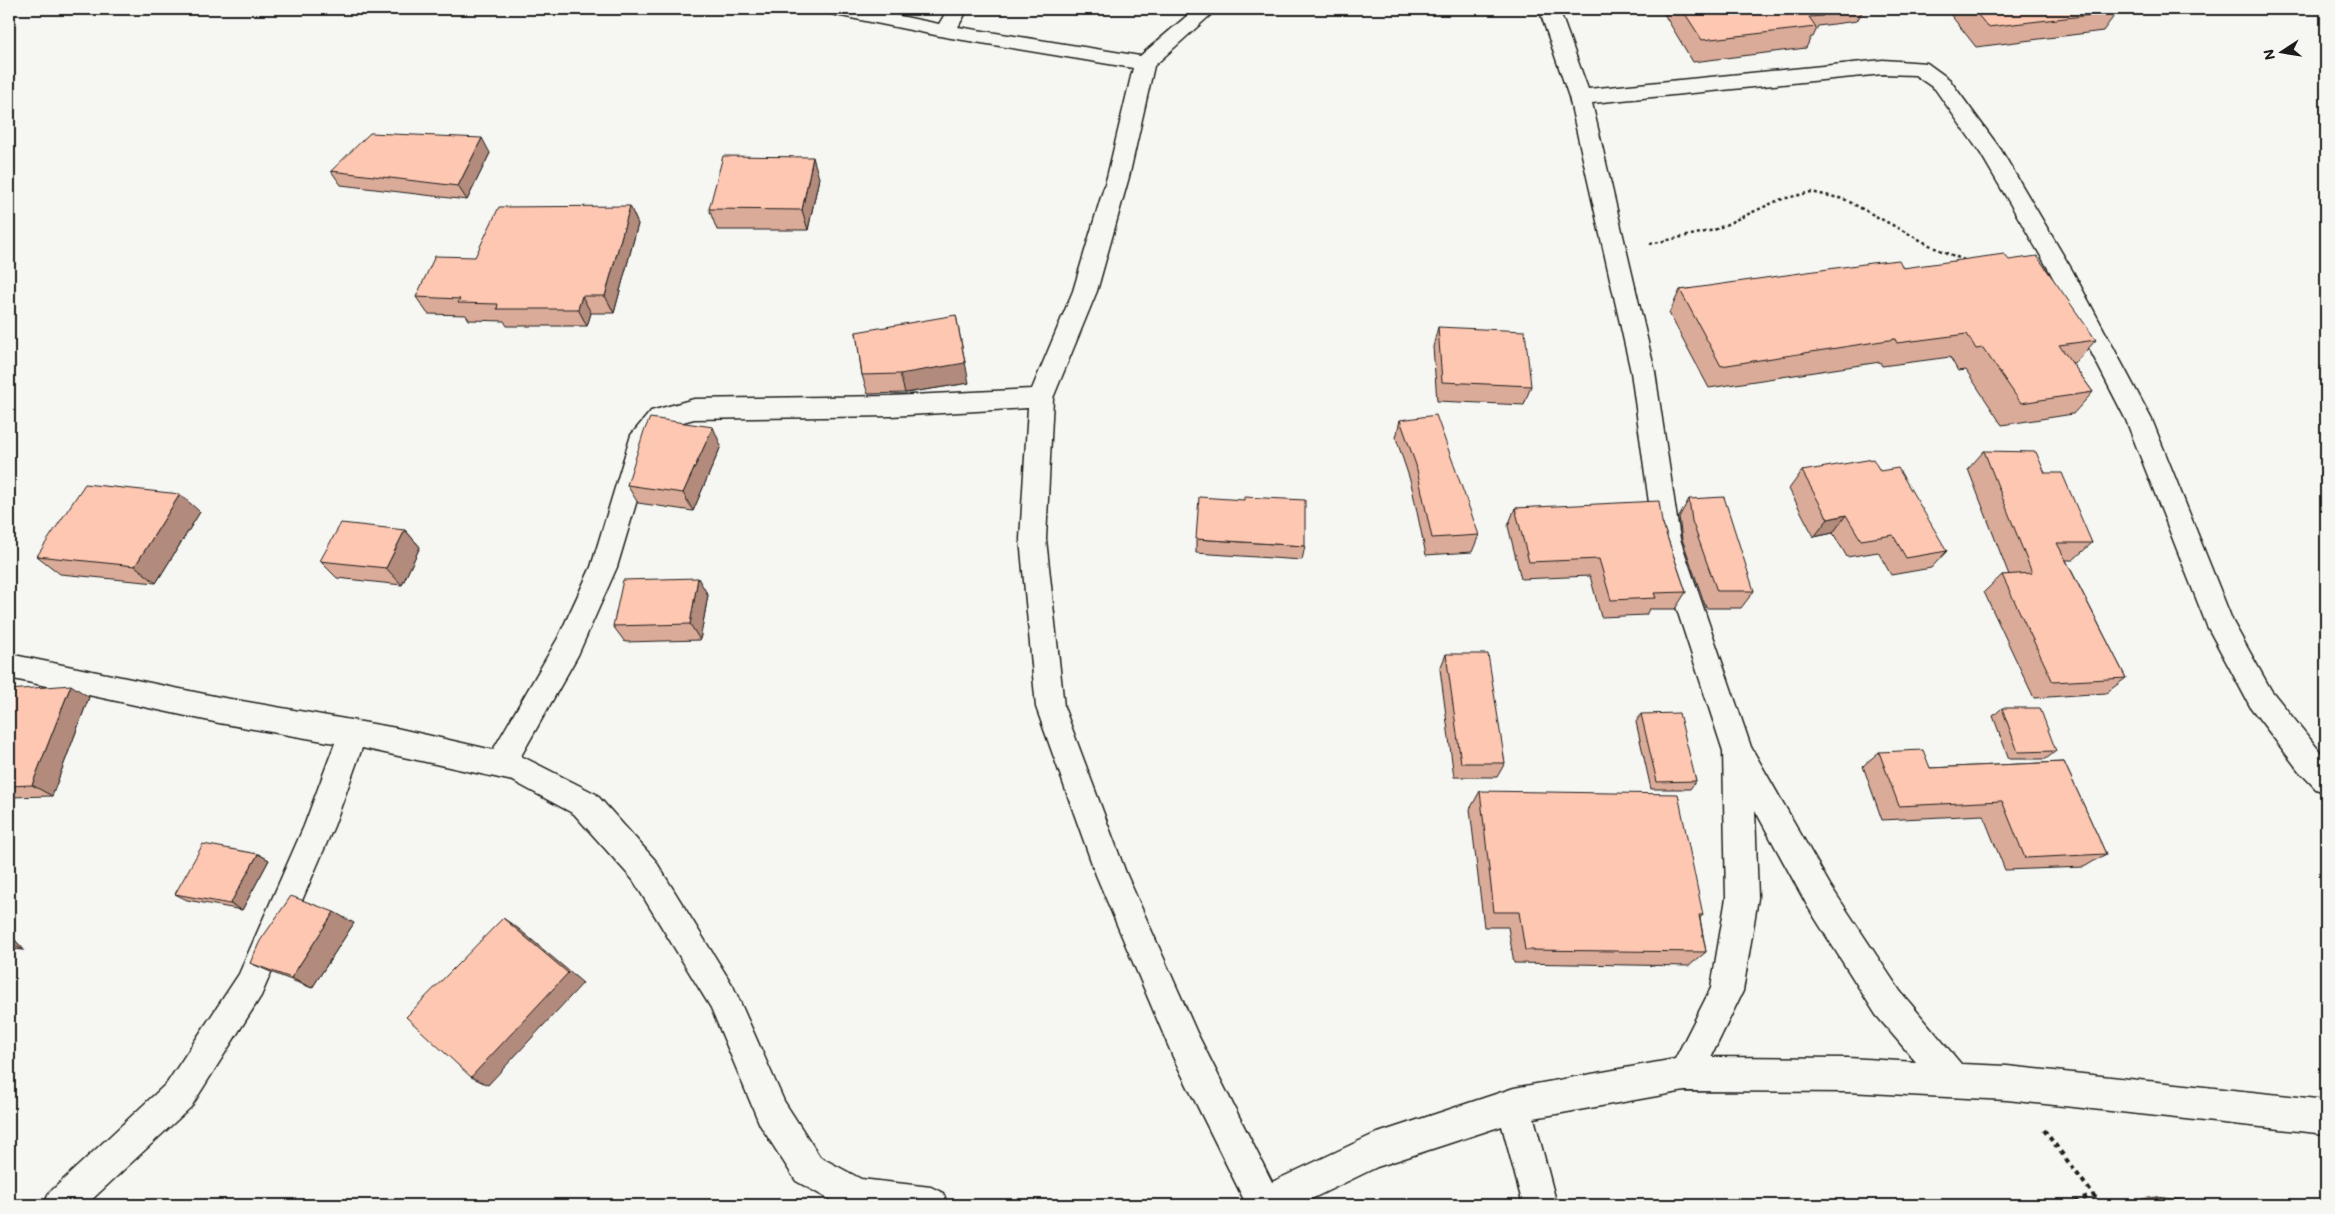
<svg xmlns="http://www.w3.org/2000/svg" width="2335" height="1214" viewBox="0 0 2335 1214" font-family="Mali,sans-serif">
  <rect width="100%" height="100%" fill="#f6f6f2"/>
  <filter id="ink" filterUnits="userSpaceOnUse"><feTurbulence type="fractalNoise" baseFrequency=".02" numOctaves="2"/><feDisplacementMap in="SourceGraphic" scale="10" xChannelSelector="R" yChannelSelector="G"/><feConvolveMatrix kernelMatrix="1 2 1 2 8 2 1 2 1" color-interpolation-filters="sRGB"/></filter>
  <g filter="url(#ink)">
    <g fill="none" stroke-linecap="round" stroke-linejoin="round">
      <defs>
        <path id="minor" d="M826,9H866L939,24L948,9H968L958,27L1140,56L1195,9H1217L1154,66L1129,177L1097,291L1053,398L1046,539L1064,707L1126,873L1197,1033L1272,1182L1372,1135L1514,1088L1675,1059L1711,988L1726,898L1723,751L1654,539L1631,372L1569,97L1539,9H1559L1588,89L1883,60L1927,63L1949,79L2001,150L2072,270L2152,420L2233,622L2271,690L2326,759V793L2316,789L2299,771L2251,708L2207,626L2126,420L2049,270L1981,154L1935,89L1915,75L1883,74L1592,103L1655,372L1680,539L1751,747L1830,885L1900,991L1961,1064L2007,1066L2326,1100V1134L2007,1100L1848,1092L1685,1091L1534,1118L1557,1205H1523L1502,1126L1377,1167L1299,1205H1244L1245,1202L1173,1057L1096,875L1036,707L1020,539L1028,408L891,416L694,419L668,426L655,440L617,567L578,655L521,756L596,794L655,860L733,986L784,1101L820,1157L861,1179L931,1187L943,1193L948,1205H839L796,1181L760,1125L711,1008L633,880L574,814L513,781L362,748L334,826L261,996L191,1107L86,1205H44L49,1193L167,1083L239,974L304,826L335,743L219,723L9,678V654L219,697L396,728L493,750L558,638L591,567L631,435L651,411L694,399L891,396L1032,389L1073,291L1107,177L1133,68L945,37L836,15L829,13ZM1755,810L1808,907L1876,1015L1916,1062L1848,1058L1711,1057L1743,991L1758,898Z"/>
      </defs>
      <use href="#minor" stroke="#1c1c1c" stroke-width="3"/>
      <path stroke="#1c1c1c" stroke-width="2.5" stroke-dasharray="3 3" stroke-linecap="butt" d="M1650,244L1714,230L1779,200L1811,192L1844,199L1935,248L1964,260"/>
      <path stroke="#1c1c1c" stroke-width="4" stroke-dasharray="4.5 4.5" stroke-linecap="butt" d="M2044,1130L2101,1205
        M2066,1205L2094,1195"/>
      <use href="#minor" fill="#f6f6f2" fill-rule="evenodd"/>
    </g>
    <path fill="#daab98" stroke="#1c1c1c" d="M1661,9H1864L1857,21L1818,26L1813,37H1811L1806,48L1693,62Z
      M1946,9H2115L2117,12L2103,31L1976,47Z
      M490,153L467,200L341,185L331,171Z
      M819,178L808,230H717L709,209Z
      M638,224L614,313H591L587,326H507L504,321L469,320L466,315L428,314L416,297L475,257Z
      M1903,268L2096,340L2076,362L2072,363L2093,392L2073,414L2002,425L1966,370L1958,371L1950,357L1882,366L1880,362L1709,388L1669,313L1680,290Z
      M1438,327L1531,386L1524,405L1437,401L1433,347Z
      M856,332L969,383L905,393L868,394L862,375Z
      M1400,420L1479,535L1472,552L1426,555L1411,483L1396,438Z
      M721,446L693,511L638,503L627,485Z
      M1984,451L2045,473L2092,543L2073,560H2066L2126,678L2106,693L2034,698L1984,592L2002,575H2009L1968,469Z
      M1802,471H1880L1947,551L1931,568L1891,575L1878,552L1847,557L1833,533L1814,537L1789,489Z
      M1689,499L1754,591L1741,608H1706L1682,539L1679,517Z
      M1515,508L1662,522L1686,592L1675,609H1649L1646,615L1601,617L1590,576L1521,579L1508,526Z
      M200,512L156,583L60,574L37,556Z
      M405,530L420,547L402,585L337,578L320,561Z
      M1196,539L1305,546L1302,560L1196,553Z
      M708,595L700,640L625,642L613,626Z
      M1446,654L1505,763L1497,777H1454L1440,669Z
      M9,690L89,697L52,796L9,797Z
      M2002,708L2056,751L2046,759H2009L1993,716Z
      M1641,714L1696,781L1690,789H1651L1636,722Z
      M1879,752L1930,768L2064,762L2106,854L2084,867L2005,870L1983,815L1882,820L1863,766Z
      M1480,791L1703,915L1700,918L1706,952L1689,966L1514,963L1508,927H1484L1470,809Z
      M258,854L269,860L242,910L187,900L175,894Z
      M354,923L312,988L273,973L250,963Z
      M9,933L24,950L9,949Z
      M2156,1197L2211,1204L2226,1201L2263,1205H2144L2142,1199Z"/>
    <path fill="#b28b7c" stroke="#1c1c1c" d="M482,138L490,153L467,200L458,186Z
      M813,157L819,178L808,230L802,210Z
      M630,206L638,224L614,313L605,296Z
      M582,296L591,313L587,326L578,309Z
      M956,315L969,383L905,393L900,374Z
      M713,427L721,446L693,511L683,493Z
      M180,494L200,512L156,583L135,566Z
      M1846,515L1833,533L1814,537L1828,519Z
      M405,530L420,547L402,585L386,568Z
      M698,578L708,595L700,640L690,624Z
      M71,685L89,697L52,796L32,785Z
      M258,854L269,860L242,910L230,904Z
      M334,912L354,923L312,988L291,978Z
      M503,918L519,929L583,983L488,1085L471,1077Z
      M9,933L24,950L9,944Z"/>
    <path fill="#fec7b1" stroke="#1c1c1c" d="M1682,9H1818L1823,16L1809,17L1816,27L1702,40Z
      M1973,9H2115L2117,12L1988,27Z
      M370,133L482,138L458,186L331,171Z
      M723,156L813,157L802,210L709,209Z
      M630,206L605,296H582L578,309H497L498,304L458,303L460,299L416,297L435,256L475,257L499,207Z
      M2004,254L2009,260L2037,256L2096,340L2059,345L2093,392L2021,403L1983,348L1976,349L1967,334L1897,343L1895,339L1721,366L1680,290L1871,263L1899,260L1903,268Z
      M956,315L965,363L900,374L862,375L856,332Z
      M1438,327L1525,331L1531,386L1442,382Z
      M1436,415L1479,535L1432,538L1416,465L1400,420Z
      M650,418L713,427L683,493L627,485L644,431Z
      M1984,451L2036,452L2045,473H2062L2092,543H2057L2126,678L2053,682L2002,575L2032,573Z
      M1873,459L1880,471L1898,468L1947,551L1906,558L1893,535L1861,540L1846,515L1828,519L1802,471Z
      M85,484L180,494L135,566L37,556Z
      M1199,497L1244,500V497L1305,500V546L1196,539Z
      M1724,497L1754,591H1717L1692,521L1689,499Z
      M1659,501L1662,522L1686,592L1654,593L1656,598L1611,600L1599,559L1529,562L1515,508Z
      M341,523L405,530L386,568L320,561Z
      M698,578L690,624L613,626L623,580Z
      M1446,654H1488L1505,763H1461Z
      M71,685L32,785L9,786V690Z
      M2002,708H2040L2056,751L2018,752Z
      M1679,713L1696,781L1657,782L1641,714Z
      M1923,750L1930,768L2064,762L2106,854L2025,858L2002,801L1899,806L1879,752Z
      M1480,791L1678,794L1703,915H1699L1706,952L1525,950L1519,912H1494Z
      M203,844L258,854L230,904L175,894Z
      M291,896L334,912L291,978L250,963L260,941Z
      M503,918L568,973L471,1077L406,1017Z
      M2156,1197L2222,1205H2158Z
      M2226,1201L2263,1205H2227Z"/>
  </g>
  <rect width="2335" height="1214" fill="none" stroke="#f6f6f2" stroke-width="30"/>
  <rect x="15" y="15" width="2305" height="1184" fill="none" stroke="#1c1c1c" stroke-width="2" filter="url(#ink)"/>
  <g transform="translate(2282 52) rotate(258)" stroke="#f6f6f2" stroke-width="4" paint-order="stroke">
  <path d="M0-4L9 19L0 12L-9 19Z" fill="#1c1c1c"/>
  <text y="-8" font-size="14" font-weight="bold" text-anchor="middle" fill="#1c1c1c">N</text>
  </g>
</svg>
